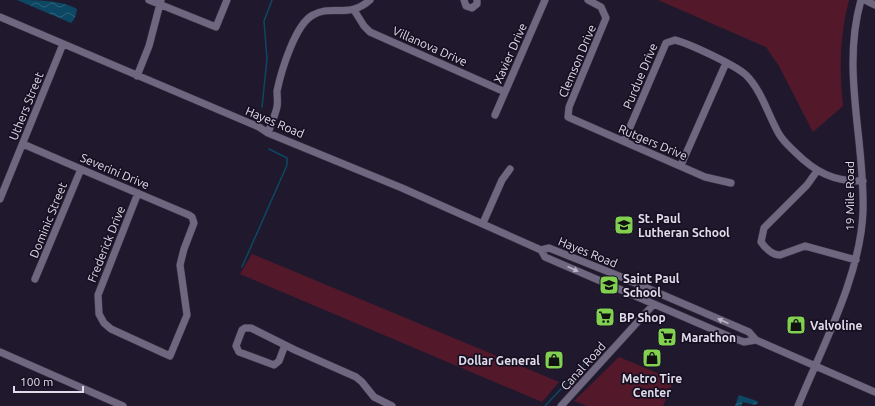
<svg xmlns="http://www.w3.org/2000/svg" width="875" height="406" viewBox="0 0 875 406" font-family="Ubuntu,sans-serif">
  <defs>
    <pattern id="water-waves" width="16" height="10" patternUnits="userSpaceOnUse"><rect width="16" height="10" fill="#0c4863"/><path d="M0 5q4-4 8 0t8 0" fill="none" stroke="#2f627a"/></pattern>
  </defs>
  <rect width="100%" height="100%" fill="#20192d"/>
  <path fill="#53192b" d="M658,0H849C840,35 839,70 843,106L813,132L779,66L766,47Z
    M252,254L559,382L542,402L240,274Z
    M619,357L674,380L663,406H587L574,401Z"/>
  <path fill="url(#water-waves)" d="M17,0C36,0 62,0 77,9C76,15 75,19 71,23Z
    M739,395L757,401L758,403L755,405L743,402L741,406H735Z"/>
  <g fill="none" stroke-linecap="round" stroke-linejoin="round">
    <path stroke="#0c4863" stroke-width="1.5" d="M262,107L267,59L264,21L272,0
      M242,267L287,165V158L269,149
      M545,406L588,360"/>
    <defs>
      <path id="minor" d="M149,0L216,27L227,0
        M464,0L466,6L472,8L477,4V0
        M588,0L601,7L606,18L569,107L568,117L705,177L731,183
        M865,0L875,5
        M354,10L364,26L370,32L505,92
        M0,17L259,127L268,133L402,188L541,250L549,248L619,276L749,332L756,340L875,392
        M137,76L149,46L161,0
        M495,115L545,0
        M268,133C271,124 275,116 277,107C278,102 277,96 277,91C281,72 295,24 313,15C332,4 349,19 370,0
        M624,141L666,43L675,40C690,44 735,65 746,75C762,91 768,115 779,134C783,141 789,146 795,152C815,172 834,182 863,181
        M23,144C78,168 134,192 189,215L192,217L194,223L184,249L180,265L187,315L170,356L111,329L104,323L99,314L98,295L138,193
        M681,165L726,63
        M817,171L807,185L764,228L761,242C766,249 772,255 780,255L805,246L856,260
        M0,199L63,44
        M483,223L502,180L510,169
        M541,250L545,257L728,336L744,342L756,340
        M35,279L81,169
        M285,345L279,361L274,365L239,352L236,346L242,330L245,328H251L295,350L356,377L362,382L374,397L392,406
        M0,352L123,406
        M561,406L653,305
        M798,406C822,347 861,275 863,211C865,140 841,70 861,0"/>
    </defs>
    <use href="#minor" stroke="#393444" stroke-width="8"/>
    <use href="#minor" stroke="#6f6780" stroke-width="7"/>
  </g>
  <defs><path id="oneway-solid" d="M-6-.8H1V-3.2L6.5 0L1 3.2V.8H-6Z"/></defs>
  <g fill="#b8b3c5">
    <use href="#oneway-solid" transform="translate(573 269) rotate(24)"/>
    <use href="#oneway-solid" transform="translate(723 321) rotate(-156)"/>
  </g>
  <defs>
    <symbol id="school-square" viewBox="-11 -11 22 22"><rect x="-9" y="-9" width="18" height="18" rx="4" fill="#81d050" stroke="#171023"/><path d="M0-5L7-2L0 1L-7-2ZM-4 1L0 2.5L4 1V4Q0 6-4 4Z" fill="#111"/></symbol>
    <symbol id="supermarket-square" viewBox="-11 -11 22 22"><rect x="-9" y="-9" width="18" height="18" rx="4" fill="#81d050" stroke="#171023"/><path d="M-6-5.5h2.5l.6 2H6L4.5 2H-2.5L-4.4-4H-6ZM-1.5 3.2a1.3 1.3 0 1 0 .1 0ZM3 3.2a1.3 1.3 0 1 0 .1 0Z" fill="#111"/></symbol>
    <symbol id="shop-square" viewBox="-11 -11 22 22"><rect x="-9" y="-9" width="18" height="18" rx="4" fill="#81d050" stroke="#171023"/><path d="M-5-2.5h2.3a2.7 3.5 0 0 1 5.4 0H5L5.5 6h-11ZM-1.5-2.5h3a1.5 2.3 0 0 0-3 0Z" fill="#111"/></symbol>
  </defs>
  <g fill-rule="evenodd">
    <use href="#school-square" x="613" y="214" width="22" height="22"/>
    <use href="#school-square" x="598" y="274" width="22" height="22"/>
    <use href="#supermarket-square" x="594" y="306" width="22" height="22"/>
    <use href="#shop-square" x="785" y="314" width="22" height="22"/>
    <use href="#supermarket-square" x="656" y="326" width="22" height="22"/>
    <use href="#shop-square" x="641" y="347" width="22" height="22"/>
    <use href="#shop-square" x="543" y="349" width="22" height="22"/>
  </g>
  <g text-anchor="middle" dominant-baseline="central" stroke-width="3.5" stroke-linejoin="round" paint-order="stroke">
    <g font-size="12" fill="#e0dcea" stroke="#171023">
      <text transform="translate(430 46) rotate(24)">Villanova Drive</text>
      <text transform="translate(510 53) rotate(-66)">Xavier Drive</text>
      <text transform="translate(577 61) rotate(-67)">Clemson Drive</text>
      <text transform="translate(640 76) rotate(-67)">Purdue Drive</text>
      <text transform="translate(26 106) rotate(-68)">Uthers Street</text>
      <text transform="translate(275 122) rotate(23)">Hayes Road</text>
      <text transform="translate(653 142) rotate(23)">Rutgers Drive</text>
      <text transform="translate(115 171) rotate(23)">Severini Drive</text>
      <text transform="translate(849 196) rotate(-90)">19 Mile Road</text>
      <text transform="translate(48 220) rotate(-68)">Dominic Street</text>
      <text transform="translate(106 244) rotate(-68)">Frederick Drive</text>
      <text transform="translate(588 252) rotate(22)">Hayes Road</text>
      <text transform="translate(583 366) rotate(-48)">Canal Road</text>
    </g>
    <g font-size="12" font-weight="bold" fill="#e0dcea" stroke="#171023" text-anchor="start">
      <text x="638" y="218">St. Paul<tspan x="638" dy="14">Lutheran School</tspan></text>
      <text x="623" y="278">Saint Paul<tspan x="623" dy="14">School</tspan></text>
      <text x="619" y="317">BP Shop</text>
      <text x="810" y="325">Valvoline</text>
      <text x="681" y="337">Marathon</text>
      <text x="540" y="360" text-anchor="end">Dollar General</text>
      <text x="652" y="378" text-anchor="middle">Metro Tire<tspan x="652" dy="14">Center</tspan></text>
    </g>
  </g>
  <path d="M14 386v6h69v-6" fill="none" stroke="#e0dcea" stroke-width="2"/>
  <text x="20" y="386" font-size="12" fill="#e0dcea" stroke="#171023" stroke-width="3" paint-order="stroke">100 m</text>
</svg>
